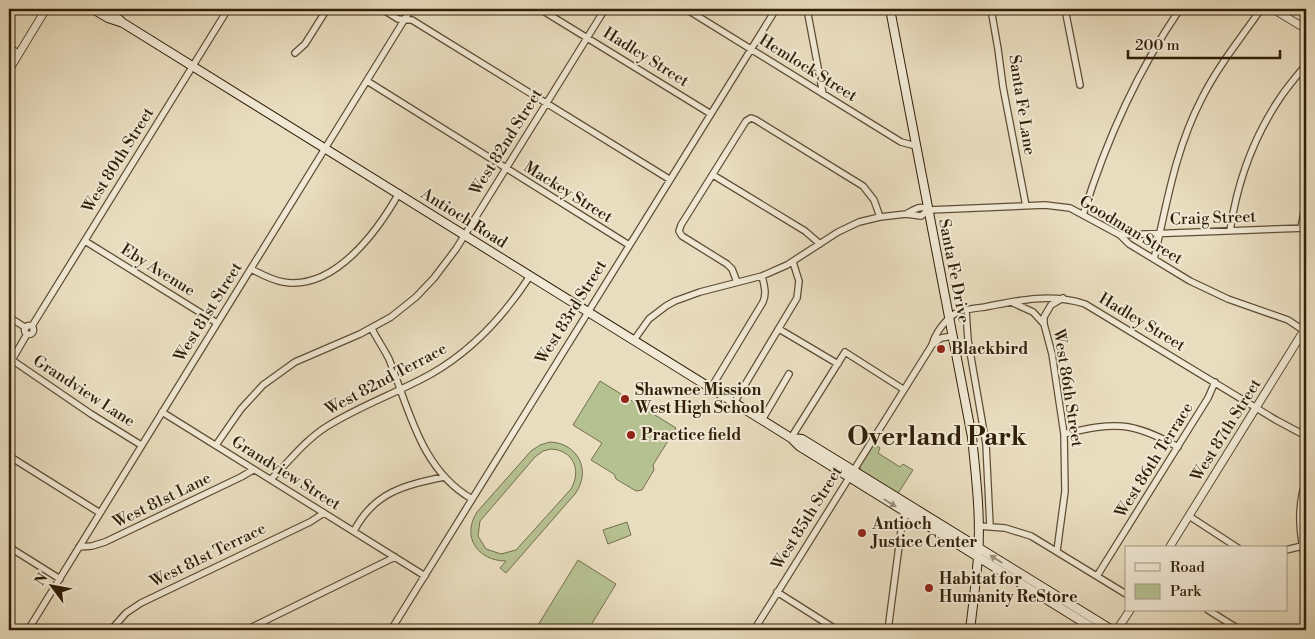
<svg xmlns="http://www.w3.org/2000/svg" width="1315" height="639" viewBox="0 0 1315 639" font-family="'Libre Bodoni',serif">
  <rect width="100%" height="100%" fill="#e9ddbf"/>
  <filter id="stains"><feTurbulence type="fractalNoise" baseFrequency=".004" numOctaves="4"/><feColorMatrix values="0 0 0 0 .2 0 0 0 0 .09 0 0 0 0 .02 0 0 0 .5 -.17"/></filter>
  <radialGradient id="worn" r=".72"><stop offset=".6" stop-color="#630" stop-opacity="0"/><stop offset="1" stop-color="#630" stop-opacity=".3"/></radialGradient>
  <path fill="#b6c192" stroke="#73704c" fill-rule="evenodd" d="M600,381L676,428L653,465L654,470L642,490L636,491L616,479L614,474L591,460L602,443L573,425Z
    M550,442C578,443 592,471 575,494L506,573L500,568L506,561C478,561 461,537 477,512L531,451L540,445ZM551,449C573,450 582,470 571,489L516,550L501,554L486,549L478,536L480,521L535,457L543,451Z
    M874,444L880,448L878,453L900,467L903,464L913,470L897,495L861,470L860,467Z
    M627,522L631,535L608,544L603,530Z
    M578,560L616,584L588,630H535Z"/>
  <g fill="none" stroke-linecap="round" stroke-linejoin="round">
    <defs>
      <path id="minor" d="M382,9L398,19L412,20L669,179
        M540,9L711,114
        M686,9L901,142L916,146
        M807,9L823,94
        M991,9L998,49L1003,87L1026,206
        M1065,9L1080,85
        M9,47L19,54
        M295,53L305,44L327,9
        M367,81L629,245
        M713,175L805,231L820,244
        M929,210L1045,205L1070,208L1120,235L1129,244L1190,281L1228,299L1288,320L1306,332
        M906,214C914,210 920,204 929,210
        M1083,215C1106,141 1136,73 1180,9
        M1301,228L1306,201
        M1230,231C1237,183 1253,138 1280,98C1288,86 1298,75 1306,64
        M1120,235L1306,228
        M85,241L217,323
        M1154,259C1167,203 1175,150 1202,98C1218,66 1241,38 1261,9
        M251,269C261,274 271,280 283,282C334,291 377,232 399,193
        M737,282L732,269L727,264L682,236L679,231L681,225L746,121L751,118L756,120L863,186L874,200L880,217
        M1011,302L1033,312L1044,324
        M966,311L968,340L986,444L990,526
        M9,317L26,328
        M24.5 330a4.5 4.5 0 1 1 9 0a4.5 4.5 0 1 1-9 0Z
        M32,326L228,9
        M372,329C377,339 384,349 389,359C409,409 421,470 472,499
        M779,329L838,364
        M634,340L649,319L666,306L675,301L700,292L762,276L787,265L838,232L859,222L880,217L906,214L921,216L929,210
        M932,345L941,338L953,336
        M12,360L91,414L141,445
        M9,365L27,334
        M711,388L763,302C767,293 764,285 762,276
        M734,403L797,298L799,281L793,262
        M162,412L425,576
        M762,420L789,374
        M1064,434C1115,422 1131,421 1178,447
        M791,438L845,352L903,389
        M216,445L241,409L263,385L295,362L360,334L391,317L416,297L434,278L456,249L605,9
        M9,456L100,513
        M271,479C289,462 304,441 326,427C359,406 397,393 431,374C473,350 504,316 530,276
        M1306,480C1296,509 1300,536 1306,565
        M1189,516L1238,548
        M978,526L1005,528L1031,536L1126,594
        M354,531C374,492 405,485 444,477
        M9,547L60,579
        M79,547L92,546L105,542L241,477L253,470
        M1286,550L1302,546
        M1057,551L1065,491L1064,434L1052,354L1044,324V317L1051,305L1063,298
        M1097,576L1208,398L1215,382
        M777,592L837,630
        M1208,610L1240,630
        M28,630L411,9
        M111,630L126,613L141,603L310,522L324,513
        M246,630L395,557
        M391,630L776,9
        M754,630L932,345C935,333 947,317 958,312C966,309 977,308 985,307C1019,300 1051,293 1085,304L1276,420L1306,436
        M888,630L902,523L909,510"/>
      <path id="tertiary" d="M1273,9L1306,29
        M9,70L46,9
        M1169,548L1306,327
        M1117,630L1130,610"/>
      <path id="secondary" d="M93,9L108,18L123,23L791,438L799,446L1096,630
        M107,9L121,21
        M890,9L972,437C976,477 981,517 978,557C976,581 973,606 970,630
        M791,438L802,439L846,466L1112,630"/>
    </defs>
    <use href="#minor" stroke="#5e4e35" stroke-width="8"/>
    <use href="#tertiary" stroke="#5e4e35" stroke-width="9"/>
    <use href="#secondary" stroke="#301f07" stroke-width="10"/>
    <use href="#minor" stroke="#f1e9d5" stroke-width="5.5"/>
    <use href="#tertiary" stroke="#f1e9d5" stroke-width="7"/>
    <use href="#secondary" stroke="#f1e9d5" stroke-width="8"/>
  </g>
  <defs><path id="oneway-solid" d="M-6-.8H1V-3.2L6.5 0L1 3.2V.8H-6Z" transform="scale(1.25)"/></defs>
  <g fill="#9a8e78">
    <use href="#oneway-solid" transform="translate(890 503) rotate(32)"/>
    <use href="#oneway-solid" transform="translate(996 559) rotate(-148)"/>
  </g>
  <g fill="#8f2418" stroke="#f1e9d5" stroke-width="2">
    <circle cx="941" cy="349" r="5"/>
    <circle cx="625" cy="399" r="5"/>
    <circle cx="631" cy="435" r="5"/>
    <circle cx="862" cy="533" r="5"/>
    <circle cx="929" cy="588" r="5"/>
  </g>
  <g text-anchor="middle" dominant-baseline="central" stroke-width="4" stroke-linejoin="round" paint-order="stroke">
    <g font-size="16" fill="#301f07" stroke="#f1e9d5">
      <text transform="translate(646 57) rotate(32)">Hadley Street</text>
      <text transform="translate(808 68) rotate(32)">Hemlock Street</text>
      <text transform="translate(1022 105) rotate(81)">Santa Fe Lane</text>
      <text transform="translate(506 142) rotate(-58)">West 82nd Street</text>
      <text transform="translate(118 160) rotate(-58)">West 80th Street</text>
      <text transform="translate(568 192) rotate(32)">Mackey Street</text>
      <text transform="translate(464 218) rotate(32)">Antioch Road</text>
      <text transform="translate(1213 218) rotate(-2)">Craig Street</text>
      <text transform="translate(1131 230) rotate(31)">Goodman Street</text>
      <text transform="translate(158 270) rotate(32)">Eby Avenue</text>
      <text transform="translate(954 271) rotate(79)">Santa Fe Drive</text>
      <text transform="translate(208 312) rotate(-58)">West 81st Street</text>
      <text transform="translate(571 312) rotate(-58)">West 83rd Street</text>
      <text transform="translate(1142 322) rotate(31)">Hadley Street</text>
      <text transform="translate(386 379) rotate(-28)">West 82nd Terrace</text>
      <text transform="translate(1068 388) rotate(81)">West 86th Street</text>
      <text transform="translate(84 391) rotate(33)">Grandview Lane</text>
      <text transform="translate(1226 430) rotate(-58)">West 87th Street</text>
      <text transform="translate(1154 460) rotate(-58)">West 86th Terrace</text>
      <text transform="translate(286 473) rotate(32)">Grandview Street</text>
      <text transform="translate(162 500) rotate(-26)">West 81st Lane</text>
      <text transform="translate(807 518) rotate(-58)">West 85th Street</text>
      <text transform="translate(208 555) rotate(-26)">West 81st Terrace</text>
    </g>
    <g font-size="16" font-weight="bold" fill="#301f07" stroke="#f1e9d5" text-anchor="start">
      <text x="951" y="349">Blackbird</text>
      <text x="635" y="390">Shawnee Mission<tspan x="635" dy="18">West High School</tspan></text>
      <text x="641" y="435">Practice field</text>
      <text x="872" y="524">Antioch<tspan x="872" dy="18">Justice Center</tspan></text>
      <text x="939" y="579">Habitat for<tspan x="939" dy="18">Humanity ReStore</tspan></text>
    </g>
    <g font-size="26" font-weight="bold" fill="#301f07" stroke="#f1e9d5">
      <text x="937" y="437">Overland Park</text>
    </g>
  </g>
  <rect width="1315" height="639" fill="none" stroke="#e9ddbf" stroke-width="30"/>
  <rect x="10" y="10" width="1295" height="619" fill="none" stroke="#301f07" stroke-width="2.5"/>
  <rect x="15" y="15" width="1285" height="609" fill="none" stroke="#301f07"/>
  <rect x="1125" y="546" width="162" height="65" fill="#f1e9d5" stroke="#a49883"/>
  <rect x="1135" y="563" width="25" height="8" fill="#f1e9d5" stroke="#a49883"/>
  <text x="1170" y="572" font-size="15" fill="#301f07">Road</text>
  <rect x="1135" y="584" width="25" height="15" fill="#b6c192" stroke="#a49883"/>
  <text x="1170" y="596" font-size="15" fill="#301f07">Park</text>
  <g transform="translate(52 586) rotate(302)" stroke="#f1e9d5" stroke-width="4" paint-order="stroke">
  <path d="M0-4L9 19L0 12L-9 19Z" fill="#301f07"/>
  <text y="-8" font-size="14" font-weight="bold" text-anchor="middle" fill="#301f07">N</text>
  </g>
  <path d="M1128 50v8h152v-8" fill="none" stroke="#301f07" stroke-width="2.5"/>
  <text x="1135" y="50" font-size="15" fill="#301f07" stroke="#f1e9d5" stroke-width="4" paint-order="stroke">200 m</text>
  <rect width="100%" height="100%" filter="url(#stains)"/>
  <rect width="100%" height="100%" fill="url(#worn)"/>
</svg>
